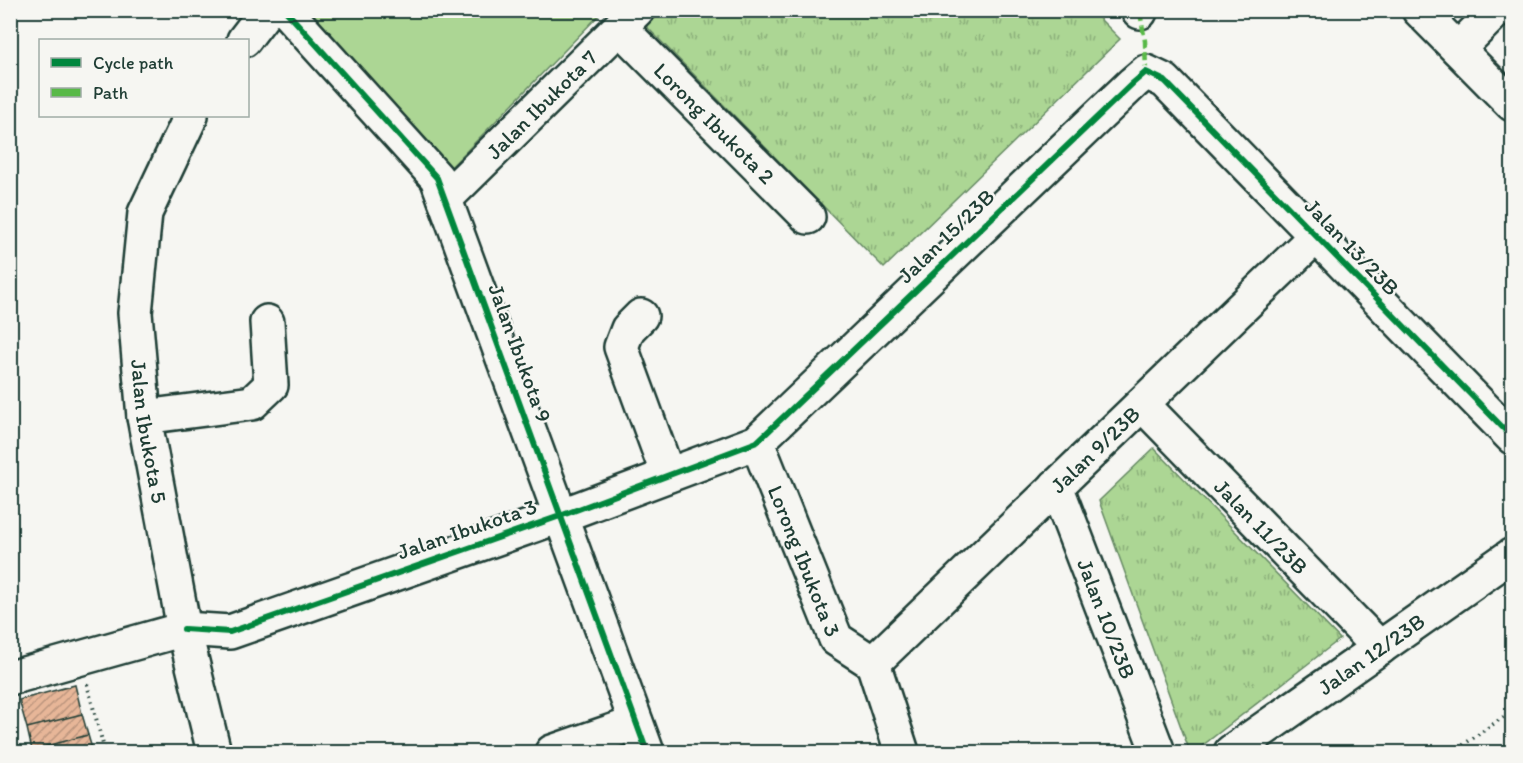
<svg xmlns="http://www.w3.org/2000/svg" width="1523" height="763" viewBox="0 0 1523 763" font-family="Itim,sans-serif">
  <defs>
    <pattern id="park-tufts" width="24" height="20" patternUnits="userSpaceOnUse" patternTransform="scale(1.5)"><rect width="24" height="20" fill="#acd694"/><path d="M3 7l-1-3M5 7V3M7 7l1-3M15 17l-1-3M17 17v-4M19 17l1-3" fill="none" stroke="#8baf7a"/></pattern>
    <pattern id="building-hatch" width="6" height="6" patternUnits="userSpaceOnUse" patternTransform="scale(1.5)"><rect width="6" height="6" fill="#e7b698"/><path d="M-1 1l2-2M0 6l6-6M5 7l2-2" fill="none" stroke="#bb957d"/></pattern>
  </defs>
  <rect width="100%" height="100%" fill="#f6f6f2"/>
  <filter id="ink" filterUnits="userSpaceOnUse"><feTurbulence type="fractalNoise" baseFrequency=".0167" numOctaves="2"/><feDisplacementMap in="SourceGraphic" scale="12" xChannelSelector="R" yChannelSelector="G"/><feConvolveMatrix kernelMatrix="1 2 1 2 8 2 1 2 1" color-interpolation-filters="sRGB"/></filter>
  <g filter="url(#ink)">
    <path fill="#acd694" stroke="#668a64" stroke-width="1.5" d="M302,11H603L447,171Z"/>
    <path fill="url(#park-tufts)" stroke="#668a64" stroke-width="1.5" d="M662,10L1092,11L1120,39L884,268L646,26Z
      M1154,448L1340,639L1194,752H1190L1099,501Z"/>
    <path fill="url(#building-hatch)" stroke="#1f3d34" stroke-width="1.5" d="M75,685L82,714L27,728L19,700Z
      M82,714L88,735L32,750L27,728Z
      M88,735L93,752H33L32,750Z"/>
    <g fill="none" stroke-linecap="round" stroke-linejoin="round">
      <defs>
        <g id="minor">
          <path d="M285,10L437,178L647,752"/>
          <path d="M1138,10L1140,12"/>
          <path d="M1419,10L1512,104"/>
          <path id="s1" d="M620,28L808,217"/>
          <path d="M244,40L267,10"/>
          <path d="M1458,49L1497,10"/>
          <path id="s2" d="M191,116L145,213L135,313L144,417L184,629L214,752"/>
          <path id="s3" d="M445,199L637,10"/>
          <path d="M641,316L628,329L621,347L668,475"/>
          <path id="s4" d="M1142,404L1380,648"/>
          <path d="M144,417L252,403L271,385L267,322"/>
          <path id="s5" d="M757,442L836,639L873,663"/>
          <path id="s6" d="M1056,486L1158,752"/>
          <path id="s7" d="M873,663L1316,236"/>
          <path d="M873,663L902,752"/>
          <path d="M10,678L184,629L230,632L560,516L757,442L1133,83L1146,72L1165,81L1512,437"/>
          <path d="M552,752L636,723"/>
          <path id="s8" d="M1231,752L1512,555"/>
        </g>
      </defs>
      <use href="#minor" stroke="#1f3d34" stroke-width="38"/>
      <path stroke="#1f3d34" stroke-width="4" stroke-dasharray="1.5 4.5" stroke-linecap="butt" d="M87,684L105,752
        M1453,752L1512,711"/>
      <use href="#minor" stroke="#f6f6f2" stroke-width="33"/>
      <path stroke="#58b947" stroke-width="4.5" stroke-dasharray="9 4.5" stroke-linecap="butt" d="M1140,12L1145,41L1146,72"/>
      <defs>
        <path id="cycleway" d="M285,10L437,178L647,752
          M184,629L230,632L560,516L757,442L1133,83L1146,72L1165,81L1512,437"/>
      </defs>
      <use href="#cycleway" stroke="#f6f6f2" stroke-width="10"/>
      <use href="#cycleway" stroke="#00873e" stroke-width="6"/>
    </g>
  </g>
  <g text-anchor="middle" dominant-baseline="central" stroke-width="5" stroke-linejoin="round" paint-order="stroke">
    <g font-size="22" fill="#1f3d34" stroke="#f6f6f2">
      <text stroke="none"><textPath href="#s3" startOffset="135">Jalan Ibukota 7</textPath></text>
      <text stroke="none"><textPath href="#s1" startOffset="134">Lorong Ibukota 2</textPath></text>
      <text transform="translate(946 236) rotate(-44)">Jalan 15/23B</text>
      <text transform="translate(1352 247) rotate(46)">Jalan 13/23B</text>
      <text transform="translate(520 353) rotate(70)">Jalan Ibukota 9</text>
      <text stroke="none"><textPath href="#s2" startOffset="327">Jalan Ibukota 5</textPath></text>
      <text stroke="none"><textPath href="#s7" startOffset="308">Jalan 9/23B</textPath></text>
      <text stroke="none"><textPath href="#s4" startOffset="171">Jalan 11/23B</textPath></text>
      <text transform="translate(467 529) rotate(-19)">Jalan Ibukota 3</text>
      <text stroke="none"><textPath href="#s5" startOffset="128">Lorong Ibukota 3</textPath></text>
      <text stroke="none"><textPath href="#s6" startOffset="142">Jalan 10/23B</textPath></text>
      <text stroke="none"><textPath href="#s8" startOffset="171">Jalan 12/23B</textPath></text>
    </g>
  </g>
  <rect width="1523" height="763" fill="none" stroke="#f6f6f2" stroke-width="36"/>
  <rect x="18" y="18" width="1487" height="727" fill="none" stroke="#1f3d34" stroke-width="2" filter="url(#ink)"/>
  <rect x="39" y="39" width="210" height="78" fill="#f6f6f2" stroke="#a0aca6" stroke-width="1.5"/>
  <rect x="51" y="58" width="30" height="9" fill="#00873e" stroke="#a0aca6" stroke-width="1.5"/>
  <text x="93" y="69" font-size="18" fill="#1f3d34">Cycle path</text>
  <rect x="51" y="88" width="30" height="9" fill="#58b947" stroke="#a0aca6" stroke-width="1.5"/>
  <text x="93" y="99" font-size="18" fill="#1f3d34">Path</text>
</svg>
